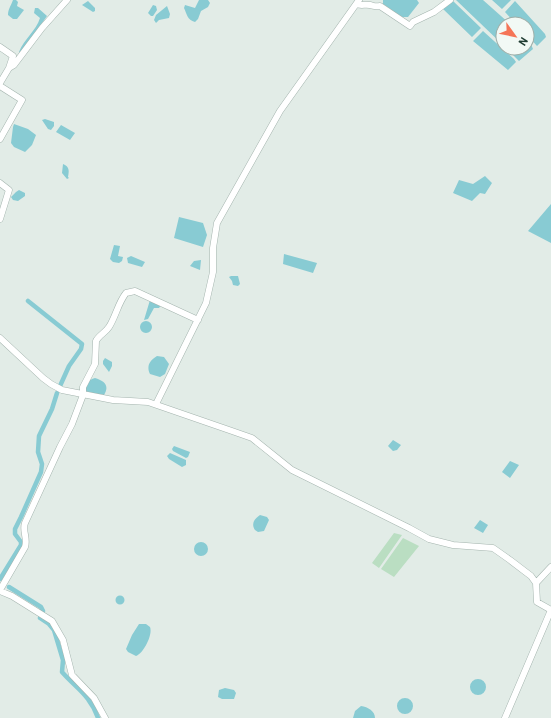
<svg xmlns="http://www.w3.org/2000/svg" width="551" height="718" viewBox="0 0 551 718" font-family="Barlow,sans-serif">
  <rect width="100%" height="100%" fill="#e2ece7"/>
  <path fill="#badec2" d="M394,533L402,535L379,568L372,563Z
    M403,538L419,546L394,577L381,569Z"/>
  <path fill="#88cbd3" d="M13,0H16L18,2L17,6L24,10L17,19H13L8,15C8,9 11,6 13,0Z
    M199,0H208L210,3L208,7L201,11L198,19L195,22C187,20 187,14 184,8L185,5L195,8Z
    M383,0H417L419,3L408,17H401L383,4Z
    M456,0H483L510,24H503V45Z
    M492,0H511L502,9Z
    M88,1L95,8V11L93,12L82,5Z
    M453,1L481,28L472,37L443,9Z
    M515,1L545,34L546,37L537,46L527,35V24H516L505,12Z
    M153,5L156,6L157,10L153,16H151L148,13Z
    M167,6L170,14L169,18L159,20L156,23L154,20L156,15Z
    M35,8H38L47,16L21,53L19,52C24,39 36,31 40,18L34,13Z
    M483,31L514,59L516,62L508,70L473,41Z
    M527,39L530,42L533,49L519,61L506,48H527Z
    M45,119L54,122V126L51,130L48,129L42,120Z
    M14,124L28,129L36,135L32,145L25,152L14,147L11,143L13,127Z
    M61,125L75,133L70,140L56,132Z
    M63,164C70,167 69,171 68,177L69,178L67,179L62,173Z
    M485,176L492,183L485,194L480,193L472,201L453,193L459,180L473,184Z
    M19,190L25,193V196L18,201L13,200L11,197L16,192Z
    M551,204V243L528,231Z
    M179,217L203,223L207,235L203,247L174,238Z
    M114,245L120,246L118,256L123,257L122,261L119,263L113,262L110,259Z
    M284,254L317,263L313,273L283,264Z
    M131,256L145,262L142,267L128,263L127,258Z
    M201,260L200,270L190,266L194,261Z
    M231,276H238L240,284L238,286L233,285L232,281L229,277Z
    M150,300L161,305L159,308H154L148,319L144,320Z
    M140 327a6 6 0 1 1 12 0a6 6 0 1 1-12 0Z
    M157,356L164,357L169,364L165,374L160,377L150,374C146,366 150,360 157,356Z
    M105,358L112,362V366L109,372L103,364V361Z
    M95,378C104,381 110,385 104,395L86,392C85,385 87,380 95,378Z
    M393,440L401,445L397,450L393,451L388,446Z
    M174,446L190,452L188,457L186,458L173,451L172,449Z
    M170,453L186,460V465L182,467L169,459L167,456Z
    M510,461L519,465L510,478L502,472Z
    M260,515L267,517L269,520L264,531L258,532L255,530C251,524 254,519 260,515Z
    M480,520L488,525L483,533L474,528Z
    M194 549a7 7 0 1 1 14 0a7 7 0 1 1-14 0Z
    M115.5 600a4.5 4.5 0 1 1 9 0a4.5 4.5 0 1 1-9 0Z
    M139,624H146L150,627C153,634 144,653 136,656L128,652L126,649L132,635Z
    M470 687a8 8 0 1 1 16 0a8 8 0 1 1-16 0Z
    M225,688L234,690L236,693L234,699H222L218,697L219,690Z
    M397 706a8 8 0 1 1 16 0a8 8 0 1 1-16 0Z
    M361,706C368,707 375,711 375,718H353L355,711Z"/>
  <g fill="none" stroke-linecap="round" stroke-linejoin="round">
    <path stroke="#88cbd3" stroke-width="4.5" d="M28,301L82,344L81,349L69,366L60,386
      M0,579L21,545V542L15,534V529L21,517L41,472L42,464L38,452L39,436L52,409L57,393
      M9,587L41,607L43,611L40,618L49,624L54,630L63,660L62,672C77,689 90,695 98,718"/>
    <defs>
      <path id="minor" d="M356,4C361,6 365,4 370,5C374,6 375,7 380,6L410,26L413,22L434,12L450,0
        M0,47L13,56L9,68
        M0,83L9,68L14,65L42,28L67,0
        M0,86L22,100L0,139
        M0,183L9,190L0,219
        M0,338L43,378L51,384L62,390L113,400L148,402L232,431L252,438L292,470L409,528L429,539L453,545L493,548L510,560L531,576L536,583L537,602L551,610
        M156,404L206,303L213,272V248L217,223L280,111L359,0
        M536,583L551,567
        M0,590L25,547C28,538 22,531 25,523L60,447L72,424L83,395V387L95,364L96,341C99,335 105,333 109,327C116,316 118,303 126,293L135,291L198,320
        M0,591L12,596L52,621L63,640L72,675L94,698L105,718
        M505,718L551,610"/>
    </defs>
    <use href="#minor" stroke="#a4b4ae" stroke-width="7"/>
    <use href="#minor" stroke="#fff" stroke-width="6"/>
  </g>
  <g transform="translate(515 36) rotate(123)"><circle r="19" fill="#f2f9f5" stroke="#9eaea8"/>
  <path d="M0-3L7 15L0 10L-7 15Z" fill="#f57557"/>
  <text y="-6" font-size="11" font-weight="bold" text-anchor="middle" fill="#213e34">N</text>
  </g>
</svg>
